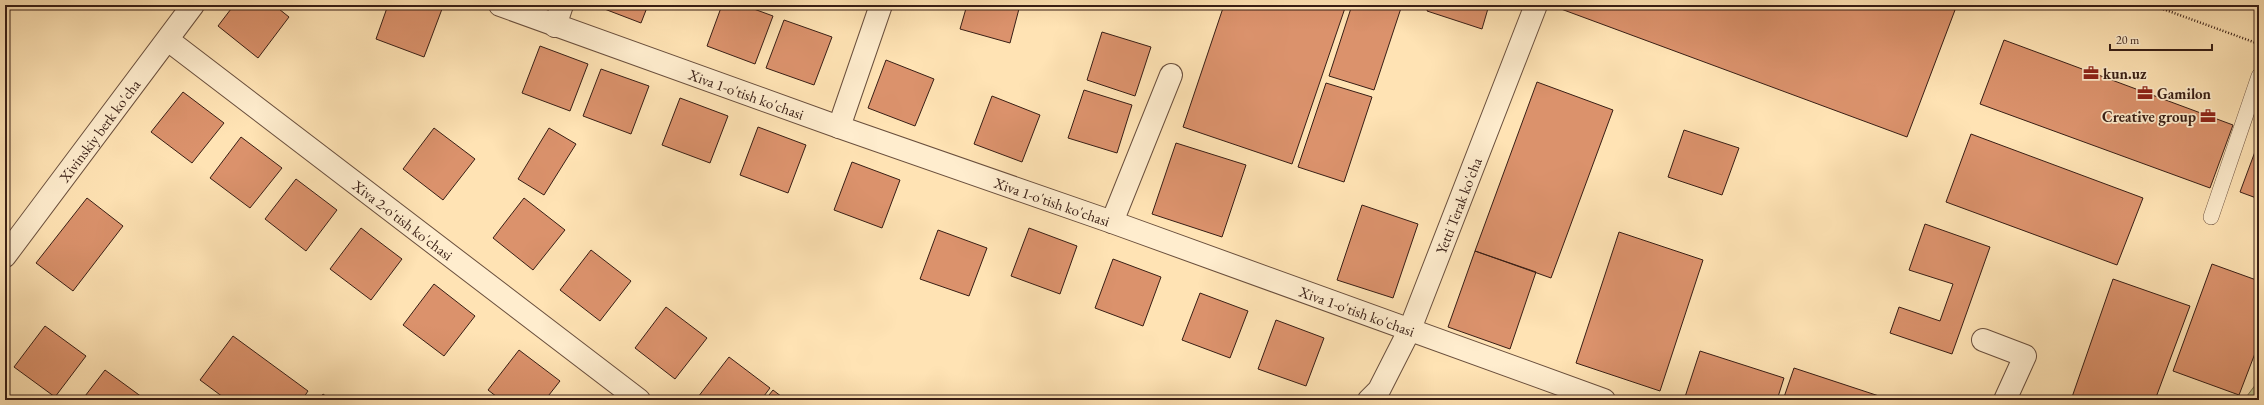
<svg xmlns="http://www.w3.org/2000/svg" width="2264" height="405" viewBox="0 0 2264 405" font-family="'EB Garamond',serif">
  <rect width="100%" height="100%" fill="#ffe3b4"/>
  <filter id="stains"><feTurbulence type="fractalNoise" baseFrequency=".005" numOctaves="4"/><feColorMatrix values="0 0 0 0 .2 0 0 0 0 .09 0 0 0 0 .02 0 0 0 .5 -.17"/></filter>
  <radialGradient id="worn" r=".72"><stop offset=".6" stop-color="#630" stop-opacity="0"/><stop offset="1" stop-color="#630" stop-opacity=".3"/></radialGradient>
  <path fill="#c3c38b" stroke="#7e7050" d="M2259,380V400H2244Z"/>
  <path fill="#db926c" stroke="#381e15" d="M234,5H274L289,17L258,58L218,26Z
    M388,5H430L442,9L424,57L376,39Z
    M594,5H648L641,23Z
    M722,5H743L773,16L755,64L707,46Z
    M967,5H1020L1010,43L960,29Z
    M1224,5H1346L1292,164L1183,127Z
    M1352,5H1402L1374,90L1329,76Z
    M1429,5H1489L1482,29L1427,11Z
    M1562,5H1942L1955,10L1907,137L1561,9Z
    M784,20L832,37L814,85L766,68Z
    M1102,32L1151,47L1135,96L1087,80Z
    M2004,40L2233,125L2210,188L1980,104Z
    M540,46L588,64L570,111L522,93Z
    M886,60L934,79L915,126L868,108Z
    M601,69L649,86L631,134L583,116Z
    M1537,82L1613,110L1551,278L1475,251Z
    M1326,83L1372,97L1344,182L1298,167Z
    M1084,90L1132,105L1117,153L1068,138Z
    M183,92L224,123L192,163L151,132Z
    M992,96L1040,115L1022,162L974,144Z
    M680,98L728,116L710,163L662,145Z
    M758,127L806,145L788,193L740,175Z
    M434,128L475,159L443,200L403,169Z
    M549,128L576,144L544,195L518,179Z
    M1684,130L1739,148L1722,195L1668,177Z
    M1971,134L2143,198L2117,265L1946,202Z
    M241,137L282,168L250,208L210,178Z
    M2259,141V199L2240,192Z
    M1176,143L1246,165L1222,237L1152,214Z
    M852,162L900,180L882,228L834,210Z
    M296,179L337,210L306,251L265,219Z
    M87,198L123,226L73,291L36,263Z
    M524,198L565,230L533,270L493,238Z
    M1362,205L1418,224L1393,298L1337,280Z
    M1925,224L1990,247L1952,354L1890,333L1899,307L1940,321L1953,284L1909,270Z
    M361,228L402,259L371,300L330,269Z
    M1029,228L1077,246L1060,294L1011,276Z
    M938,230L987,248L969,296L920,279Z
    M1619,232L1703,260L1660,391L1576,363Z
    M591,250L631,281L600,321L560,290Z
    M1475,251L1536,272L1510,349L1448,327Z
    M1113,259L1161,277L1143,326L1095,308Z
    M2212,264L2259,281V343L2239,395L2173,371Z
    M2113,279L2190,306L2155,400H2071Z
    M434,284L475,316L444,356L403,325Z
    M1200,293L1248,311L1230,358L1182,340Z
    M666,307L707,338L675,379L635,348Z
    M1276,320L1324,338L1306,386L1258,369Z
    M45,326L86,356L55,397L14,367Z
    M233,336L308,391L302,400H227L200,380Z
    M519,350L560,381L545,400H501L488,390Z
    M1700,351L1784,378L1777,400H1684Z
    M729,357L770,388L761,400H701L698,397Z
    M1794,368L1882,397L1881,400H1783Z
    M105,370L146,400H82Z
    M773,390L786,400H765Z
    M323,394L331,400H319Z"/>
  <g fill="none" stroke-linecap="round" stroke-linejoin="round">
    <defs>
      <path id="service" d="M2211,217L2259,76"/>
      <g id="minor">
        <path id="s1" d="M500,5L839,127L1112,222L1604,400"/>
        <path d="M555,26L562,5"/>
        <path id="s2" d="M168,40L639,400"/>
        <path d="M839,127L881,5"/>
        <path d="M1112,222L1171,75"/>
        <path id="s3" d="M5,256L193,5"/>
        <path d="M1983,340L2025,356L2005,400"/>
        <path id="s4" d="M1369,400L1379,390L1410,329L1536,5"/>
      </g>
    </defs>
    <use href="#service" stroke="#6a4f3d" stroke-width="16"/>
    <use href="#minor" stroke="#6a4f3d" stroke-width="24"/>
    <path stroke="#381e15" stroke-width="2.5" stroke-dasharray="1 2" stroke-linecap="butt" d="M2152,5L2259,44"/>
    <use href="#service" stroke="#ffedce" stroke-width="15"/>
    <use href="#minor" stroke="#ffedce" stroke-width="22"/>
  </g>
  <defs>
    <symbol id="office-bare" viewBox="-9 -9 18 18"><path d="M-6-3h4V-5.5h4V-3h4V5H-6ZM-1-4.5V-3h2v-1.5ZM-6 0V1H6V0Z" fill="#8f2418" stroke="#ffedce" stroke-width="2.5" paint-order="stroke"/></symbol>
  </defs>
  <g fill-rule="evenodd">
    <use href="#office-bare" x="2080" y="62" width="22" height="22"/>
    <use href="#office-bare" x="2134" y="82" width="22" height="22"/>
    <use href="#office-bare" x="2197" y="105" width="22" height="22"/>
  </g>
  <g text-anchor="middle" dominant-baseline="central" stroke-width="3.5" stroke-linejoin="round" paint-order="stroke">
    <g font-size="15" font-weight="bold" fill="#381e15" stroke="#ffedce" text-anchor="start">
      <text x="2103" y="73">kun.uz</text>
      <text x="2157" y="93">Gamilon</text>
      <text x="2196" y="116" text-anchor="end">Creative group</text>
    </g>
    <g font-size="15" fill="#381e15" stroke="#ffedce">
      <text stroke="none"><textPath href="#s1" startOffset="262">Xiva 1-o'tish ko'chasi</textPath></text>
      <text stroke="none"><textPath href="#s3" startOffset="157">Xivinskiy berk ko'cha</textPath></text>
      <text stroke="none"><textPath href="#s1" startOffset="586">Xiva 1-o'tish ko'chasi</textPath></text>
      <text stroke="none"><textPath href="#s4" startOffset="215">Yetti Terak ko'cha</textPath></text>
      <text stroke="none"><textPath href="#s2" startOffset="296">Xiva 2-o'tish ko'chasi</textPath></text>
      <text stroke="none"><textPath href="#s1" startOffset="910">Xiva 1-o'tish ko'chasi</textPath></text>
    </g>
  </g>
  <rect width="2264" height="405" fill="none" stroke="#ffe3b4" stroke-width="20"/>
  <rect x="6" y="6" width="2252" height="393" fill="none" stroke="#381e15" stroke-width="2"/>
  <rect x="10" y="10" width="2244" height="385" fill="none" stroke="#381e15"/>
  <path d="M2110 44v6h102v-6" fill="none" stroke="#381e15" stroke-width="2"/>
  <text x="2116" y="44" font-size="12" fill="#381e15" stroke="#ffedce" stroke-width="3" paint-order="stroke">20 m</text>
  <rect width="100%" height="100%" filter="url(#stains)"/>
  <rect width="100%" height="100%" fill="url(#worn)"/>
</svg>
